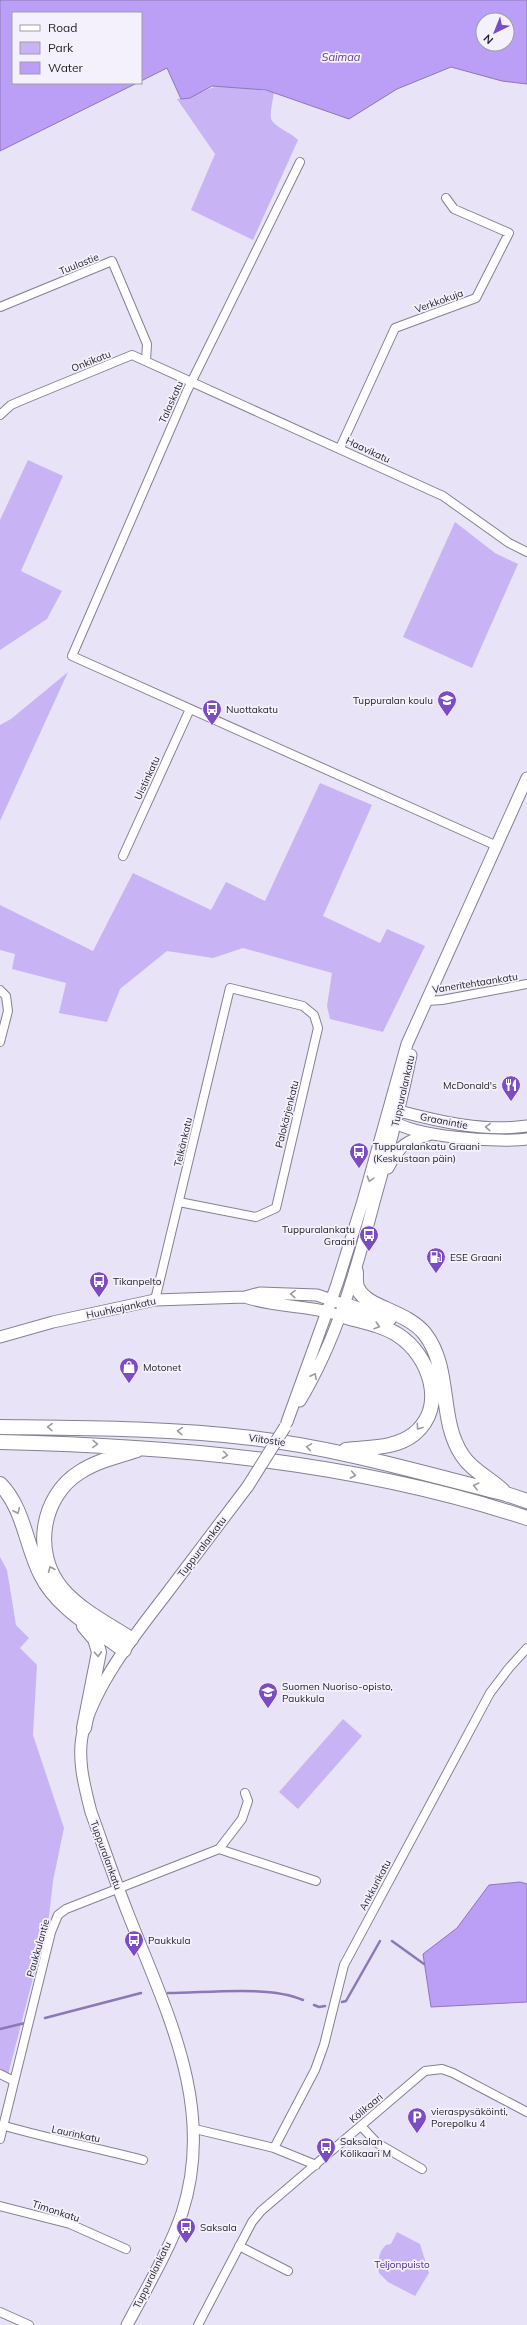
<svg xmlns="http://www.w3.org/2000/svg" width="527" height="2325" viewBox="0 0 527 2325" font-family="Mulish,sans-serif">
  <rect width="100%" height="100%" fill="#e8e3f6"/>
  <path fill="#c8b4f4" d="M225,85L274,92C273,100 270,111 271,118C273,127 291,132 298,140L253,240L191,210L215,154L177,99C195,97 207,87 225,85Z
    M28,460L63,476L21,571L62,591L47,619L0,650V520Z
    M455,522L495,553L518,564L472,668L403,637Z
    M68,672L0,821V725L11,719Z
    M320,783L372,805L323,916L380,943L387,929L425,946L383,1032L330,1019L327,1006L332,973L243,948L213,958L167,951L120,989L107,1022L59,1013L66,983L12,969L15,954L0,950V905L93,951L133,873L211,910L226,882L265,901Z
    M0,1557L7,1570L16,1625L29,1638L20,1648L37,1665L33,1735L64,1828L53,1881L49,1916L8,2075L0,2071Z
    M343,1719L362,1736L298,1809L279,1792Z
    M397,2232L420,2244L429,2273L415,2296L388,2282L379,2273C378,2262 378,2252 386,2245L391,2244Z"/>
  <path fill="#bb9ef6" stroke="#8c78b7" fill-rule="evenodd" d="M0,0H527V84L502,81L451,67L397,89L349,119L266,90L212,86L190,98L181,99L167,68L141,81V13H13V83H137L0,151ZM483,20H507V44H483Z
    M520,1882L527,1884V2002L431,2007L423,1954L457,1928L489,1885Z"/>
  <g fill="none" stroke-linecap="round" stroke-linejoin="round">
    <path stroke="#8c78b7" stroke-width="2.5" d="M392,1941L424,1964
      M168,1993C206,1993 270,1985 303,2000
      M342,2002L346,2001L380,1941
      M314,2005L319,2007L325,2006
      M45,2018L141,1993
      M0,2029L25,2023"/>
    <defs>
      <path id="street" d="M300,162L187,391L72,656L497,846
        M0,307L112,261L147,344L146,361
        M0,415L11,405L25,399L132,355L443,496L509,543L527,552
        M340,448L395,328L476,298L509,233L454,209L446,198
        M123,856L190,709
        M0,990L6,996L8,1011L0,1042
        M427,1001L442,1000L527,984
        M155,1300L230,988L303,1006L314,1015L318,1028L276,1208L256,1217L179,1202
        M219,1849L242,1819L248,1801L245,1793
        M0,2074L14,2081
        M5,2126C50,2139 97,2148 143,2160
        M361,2126L377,2143L422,2169
        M195,2129L274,2148L316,2165
        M0,2139L51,1932L58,1915L66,1909L219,1849L316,1881
        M274,2148L315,2070L324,2045L344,1965L490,1693L509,1668L527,1648
        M0,2206L70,2224L126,2249
        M239,2246L288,2271
        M0,2312L29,2325
        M198,2325L252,2222L261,2211L425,2071L442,2069L453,2073L527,2112"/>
      <path id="secondary" d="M392,1112L399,1111C441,1122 484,1132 527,1126
        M391,1119C407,1137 502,1143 527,1139
        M388,1168C401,1143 405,1142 431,1134
        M245,1297C273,1307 304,1305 332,1313
        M0,1337L53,1322L155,1300L245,1297L260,1293L317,1295L337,1302
        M300,1401C337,1339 356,1271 374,1202C388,1153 401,1105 411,1055
        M287,1422L337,1284L363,1201L407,1044L527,778
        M127,2325C145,2291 170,2249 182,2213C217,2106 165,2009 127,1911C114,1878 103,1845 91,1812C84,1785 76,1755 84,1728C98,1681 134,1636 164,1597C192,1560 220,1523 248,1486"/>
      <path id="highway" d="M356,1272C356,1277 355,1284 358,1289C367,1308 407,1311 425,1334C452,1369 438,1419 462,1455C472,1471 490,1478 503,1491
        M345,1305L389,1319
        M340,1315C359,1321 381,1324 398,1335C429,1355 448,1406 414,1434C395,1449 369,1447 346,1450
        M0,1427C84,1428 168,1428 252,1438C338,1448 422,1473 506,1494L527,1501
        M0,1442C178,1446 357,1462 527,1518
        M0,1484C24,1508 26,1546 41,1575C57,1608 96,1629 124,1650
        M131,1639C108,1624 81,1611 62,1589C32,1554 41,1496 80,1472C97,1461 118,1456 137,1450
        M84,1728L99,1652L95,1639L84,1626"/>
    </defs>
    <use href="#street" stroke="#858192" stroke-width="10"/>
    <use href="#secondary" stroke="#858192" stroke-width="13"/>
    <use href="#highway" stroke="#858192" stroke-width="16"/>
    <use href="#street" stroke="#fff" stroke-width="8"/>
    <use href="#secondary" stroke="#fff" stroke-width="11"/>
    <use href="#highway" stroke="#fff" stroke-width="14"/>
    <defs>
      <path id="secondary-bridge" d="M248,1486L285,1427"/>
    </defs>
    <use href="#secondary-bridge" stroke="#858192" stroke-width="13" stroke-linecap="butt"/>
    <use href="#secondary-bridge" stroke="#fff" stroke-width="11"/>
  </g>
  <defs><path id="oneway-chevron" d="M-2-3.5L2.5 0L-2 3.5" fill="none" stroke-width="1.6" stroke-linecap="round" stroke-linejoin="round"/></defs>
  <g stroke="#9b9a9d">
    <use href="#oneway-chevron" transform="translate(488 1127) rotate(-177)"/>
    <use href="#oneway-chevron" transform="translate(370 1179) rotate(106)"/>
    <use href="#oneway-chevron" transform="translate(293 1294) rotate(-178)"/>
    <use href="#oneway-chevron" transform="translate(377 1326) rotate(18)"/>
    <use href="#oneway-chevron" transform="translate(314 1376) rotate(-63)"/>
    <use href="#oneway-chevron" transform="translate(50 1427) rotate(-179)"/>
    <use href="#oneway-chevron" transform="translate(419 1427) rotate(126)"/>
    <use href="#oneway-chevron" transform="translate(180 1431) rotate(-176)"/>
    <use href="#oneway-chevron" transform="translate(95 1444) rotate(2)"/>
    <use href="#oneway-chevron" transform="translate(309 1447) rotate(-171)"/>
    <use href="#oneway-chevron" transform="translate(225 1455) rotate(7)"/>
    <use href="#oneway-chevron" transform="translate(353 1475) rotate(11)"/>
    <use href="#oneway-chevron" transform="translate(476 1486) rotate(-166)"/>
    <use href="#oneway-chevron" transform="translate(17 1511) rotate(65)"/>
    <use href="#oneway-chevron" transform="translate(51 1569) rotate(-113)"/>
    <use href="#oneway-chevron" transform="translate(98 1654) rotate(87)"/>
  </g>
  <defs>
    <symbol id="school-pin" viewBox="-11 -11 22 30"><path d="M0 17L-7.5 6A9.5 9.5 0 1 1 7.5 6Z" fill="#7c4cc5" stroke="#f4f1fd"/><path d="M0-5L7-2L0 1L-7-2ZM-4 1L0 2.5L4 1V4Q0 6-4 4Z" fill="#fff"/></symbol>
    <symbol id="bus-pin" viewBox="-11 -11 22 30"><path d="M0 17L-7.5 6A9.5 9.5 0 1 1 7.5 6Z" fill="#7c4cc5" stroke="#f4f1fd"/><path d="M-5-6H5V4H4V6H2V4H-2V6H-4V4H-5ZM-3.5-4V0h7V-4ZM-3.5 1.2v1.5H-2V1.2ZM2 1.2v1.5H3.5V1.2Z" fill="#fff"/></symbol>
    <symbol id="restaurant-pin" viewBox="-11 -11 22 30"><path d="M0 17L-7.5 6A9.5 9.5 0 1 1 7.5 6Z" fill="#7c4cc5" stroke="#f4f1fd"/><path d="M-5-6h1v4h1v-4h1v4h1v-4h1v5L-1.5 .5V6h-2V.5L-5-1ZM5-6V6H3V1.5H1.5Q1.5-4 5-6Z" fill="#fff"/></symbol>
    <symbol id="fuel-pin" viewBox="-11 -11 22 30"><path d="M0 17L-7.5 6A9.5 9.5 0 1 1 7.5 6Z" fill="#7c4cc5" stroke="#f4f1fd"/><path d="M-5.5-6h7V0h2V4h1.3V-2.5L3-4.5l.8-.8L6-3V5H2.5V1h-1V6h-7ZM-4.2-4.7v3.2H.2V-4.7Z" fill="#fff"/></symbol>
    <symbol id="shop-pin" viewBox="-11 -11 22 30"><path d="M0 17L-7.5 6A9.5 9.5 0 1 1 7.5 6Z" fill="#7c4cc5" stroke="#f4f1fd"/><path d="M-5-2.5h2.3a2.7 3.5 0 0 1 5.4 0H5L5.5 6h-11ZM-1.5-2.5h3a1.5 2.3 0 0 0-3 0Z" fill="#fff"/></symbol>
    <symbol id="parking-pin" viewBox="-11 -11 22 30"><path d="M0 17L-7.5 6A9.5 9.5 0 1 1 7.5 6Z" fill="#7c4cc5" stroke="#f4f1fd"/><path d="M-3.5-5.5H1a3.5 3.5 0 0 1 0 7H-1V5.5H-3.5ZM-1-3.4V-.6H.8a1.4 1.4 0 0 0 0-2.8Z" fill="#fff"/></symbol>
  </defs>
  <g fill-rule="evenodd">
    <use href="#school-pin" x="436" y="689" width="22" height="30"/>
    <use href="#bus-pin" x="201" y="698" width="22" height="30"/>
    <use href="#restaurant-pin" x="500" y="1074" width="22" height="30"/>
    <use href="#bus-pin" x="348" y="1141" width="22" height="30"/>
    <use href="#bus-pin" x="358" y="1224" width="22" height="30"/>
    <use href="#fuel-pin" x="425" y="1246" width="22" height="30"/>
    <use href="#bus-pin" x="88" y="1270" width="22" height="30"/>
    <use href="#shop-pin" x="118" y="1356" width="22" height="30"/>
    <use href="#school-pin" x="257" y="1681" width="22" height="30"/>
    <use href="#bus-pin" x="123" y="1929" width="22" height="30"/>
    <use href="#parking-pin" x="406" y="2106" width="22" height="30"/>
    <use href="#bus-pin" x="315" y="2136" width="22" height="30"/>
    <use href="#bus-pin" x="175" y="2216" width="22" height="30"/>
  </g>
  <g text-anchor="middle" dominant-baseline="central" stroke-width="3.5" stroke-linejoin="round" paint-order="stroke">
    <g font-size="10" fill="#201e25" stroke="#f4f1fd">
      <text transform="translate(79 264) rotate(-22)">Tuulastie</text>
      <text transform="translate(439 301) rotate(-20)">Verkkokuja</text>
      <text transform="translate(91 361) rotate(-22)">Onkikatu</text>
      <text transform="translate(171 402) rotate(-66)">Talaskatu</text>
      <text transform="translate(368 450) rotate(25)">Haavikatu</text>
      <text transform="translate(147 778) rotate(-65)">Uistinkatu</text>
      <text transform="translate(475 983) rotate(-9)">Vaneritehtaankatu</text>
      <text transform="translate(403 1091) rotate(-77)">Tuppuralankatu</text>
      <text transform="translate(287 1114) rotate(-76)">Palokärjenkatu</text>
      <text transform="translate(444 1121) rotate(11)">Graanintie</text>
      <text transform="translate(183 1142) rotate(-77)">Telkänkatu</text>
      <text transform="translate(121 1308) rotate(-12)">Huuhkajankatu</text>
      <text transform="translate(267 1440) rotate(8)">Viitostie</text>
      <text transform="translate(202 1547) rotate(-53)">Tuppuralankatu</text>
      <text transform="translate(106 1855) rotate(70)">Tuppuralankatu</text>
      <text transform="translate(375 1885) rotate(-62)">Ankkurikatu</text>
      <text transform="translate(38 1948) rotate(-74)">Paukkulantie</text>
      <text transform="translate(366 2108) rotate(-40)">Kölikaari</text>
      <text transform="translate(76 2134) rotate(12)">Laurinkatu</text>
      <text transform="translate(56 2211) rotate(18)">Timonkatu</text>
      <text transform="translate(152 2275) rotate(-64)">Tuppuralankatu</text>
    </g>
    <g font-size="10" fill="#201e25" stroke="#f4f1fd" text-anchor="start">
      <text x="433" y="700" text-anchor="end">Tuppuralan koulu</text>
      <text x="226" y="709">Nuottakatu</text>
      <text x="497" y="1085" text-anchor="end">McDonald's</text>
      <text x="373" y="1146">Tuppuralankatu Graani<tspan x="373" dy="12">(Keskustaan päin)</tspan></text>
      <text x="355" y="1229" text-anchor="end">Tuppuralankatu<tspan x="355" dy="12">Graani</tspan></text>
      <text x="450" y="1257">ESE Graani</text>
      <text x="113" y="1281">Tikanpelto</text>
      <text x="143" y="1367">Motonet</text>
      <text x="282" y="1686">Suomen Nuoriso-opisto,<tspan x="282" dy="12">Paukkula</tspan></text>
      <text x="148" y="1940">Paukkula</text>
      <text x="431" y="2111">vieraspysäköinti,<tspan x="431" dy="12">Porepolku 4</tspan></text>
      <text x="340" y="2141">Saksalan<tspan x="340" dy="12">Kölikaari M</tspan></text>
      <text x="200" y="2227">Saksala</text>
    </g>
    <g font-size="10" fill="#50258a" stroke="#f4f1fd">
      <text x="402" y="2264">Teljonpuisto</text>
    </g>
    <g font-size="11" font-style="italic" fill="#643ba1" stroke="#f4f1fd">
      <text x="341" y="57">Saimaa</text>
    </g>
  </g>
  <rect x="12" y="12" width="130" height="72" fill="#f4f1fd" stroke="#9f9da7"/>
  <rect x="20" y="25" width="20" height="6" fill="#ffffff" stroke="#9f9da7"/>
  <text x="48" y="32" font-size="12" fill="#201e25">Road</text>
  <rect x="20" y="42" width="20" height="12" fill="#c8b4f4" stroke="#9f9da7"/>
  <text x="48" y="52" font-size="12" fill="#201e25">Park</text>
  <rect x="20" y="62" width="20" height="12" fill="#bb9ef6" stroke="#9f9da7"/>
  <text x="48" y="72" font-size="12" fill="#201e25">Water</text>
  <g transform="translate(495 32) rotate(223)"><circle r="19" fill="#f4f1fd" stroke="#9f9da7"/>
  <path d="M0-3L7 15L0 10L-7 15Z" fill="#7c4cc5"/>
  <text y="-6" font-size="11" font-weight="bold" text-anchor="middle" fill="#201e25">N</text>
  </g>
</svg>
